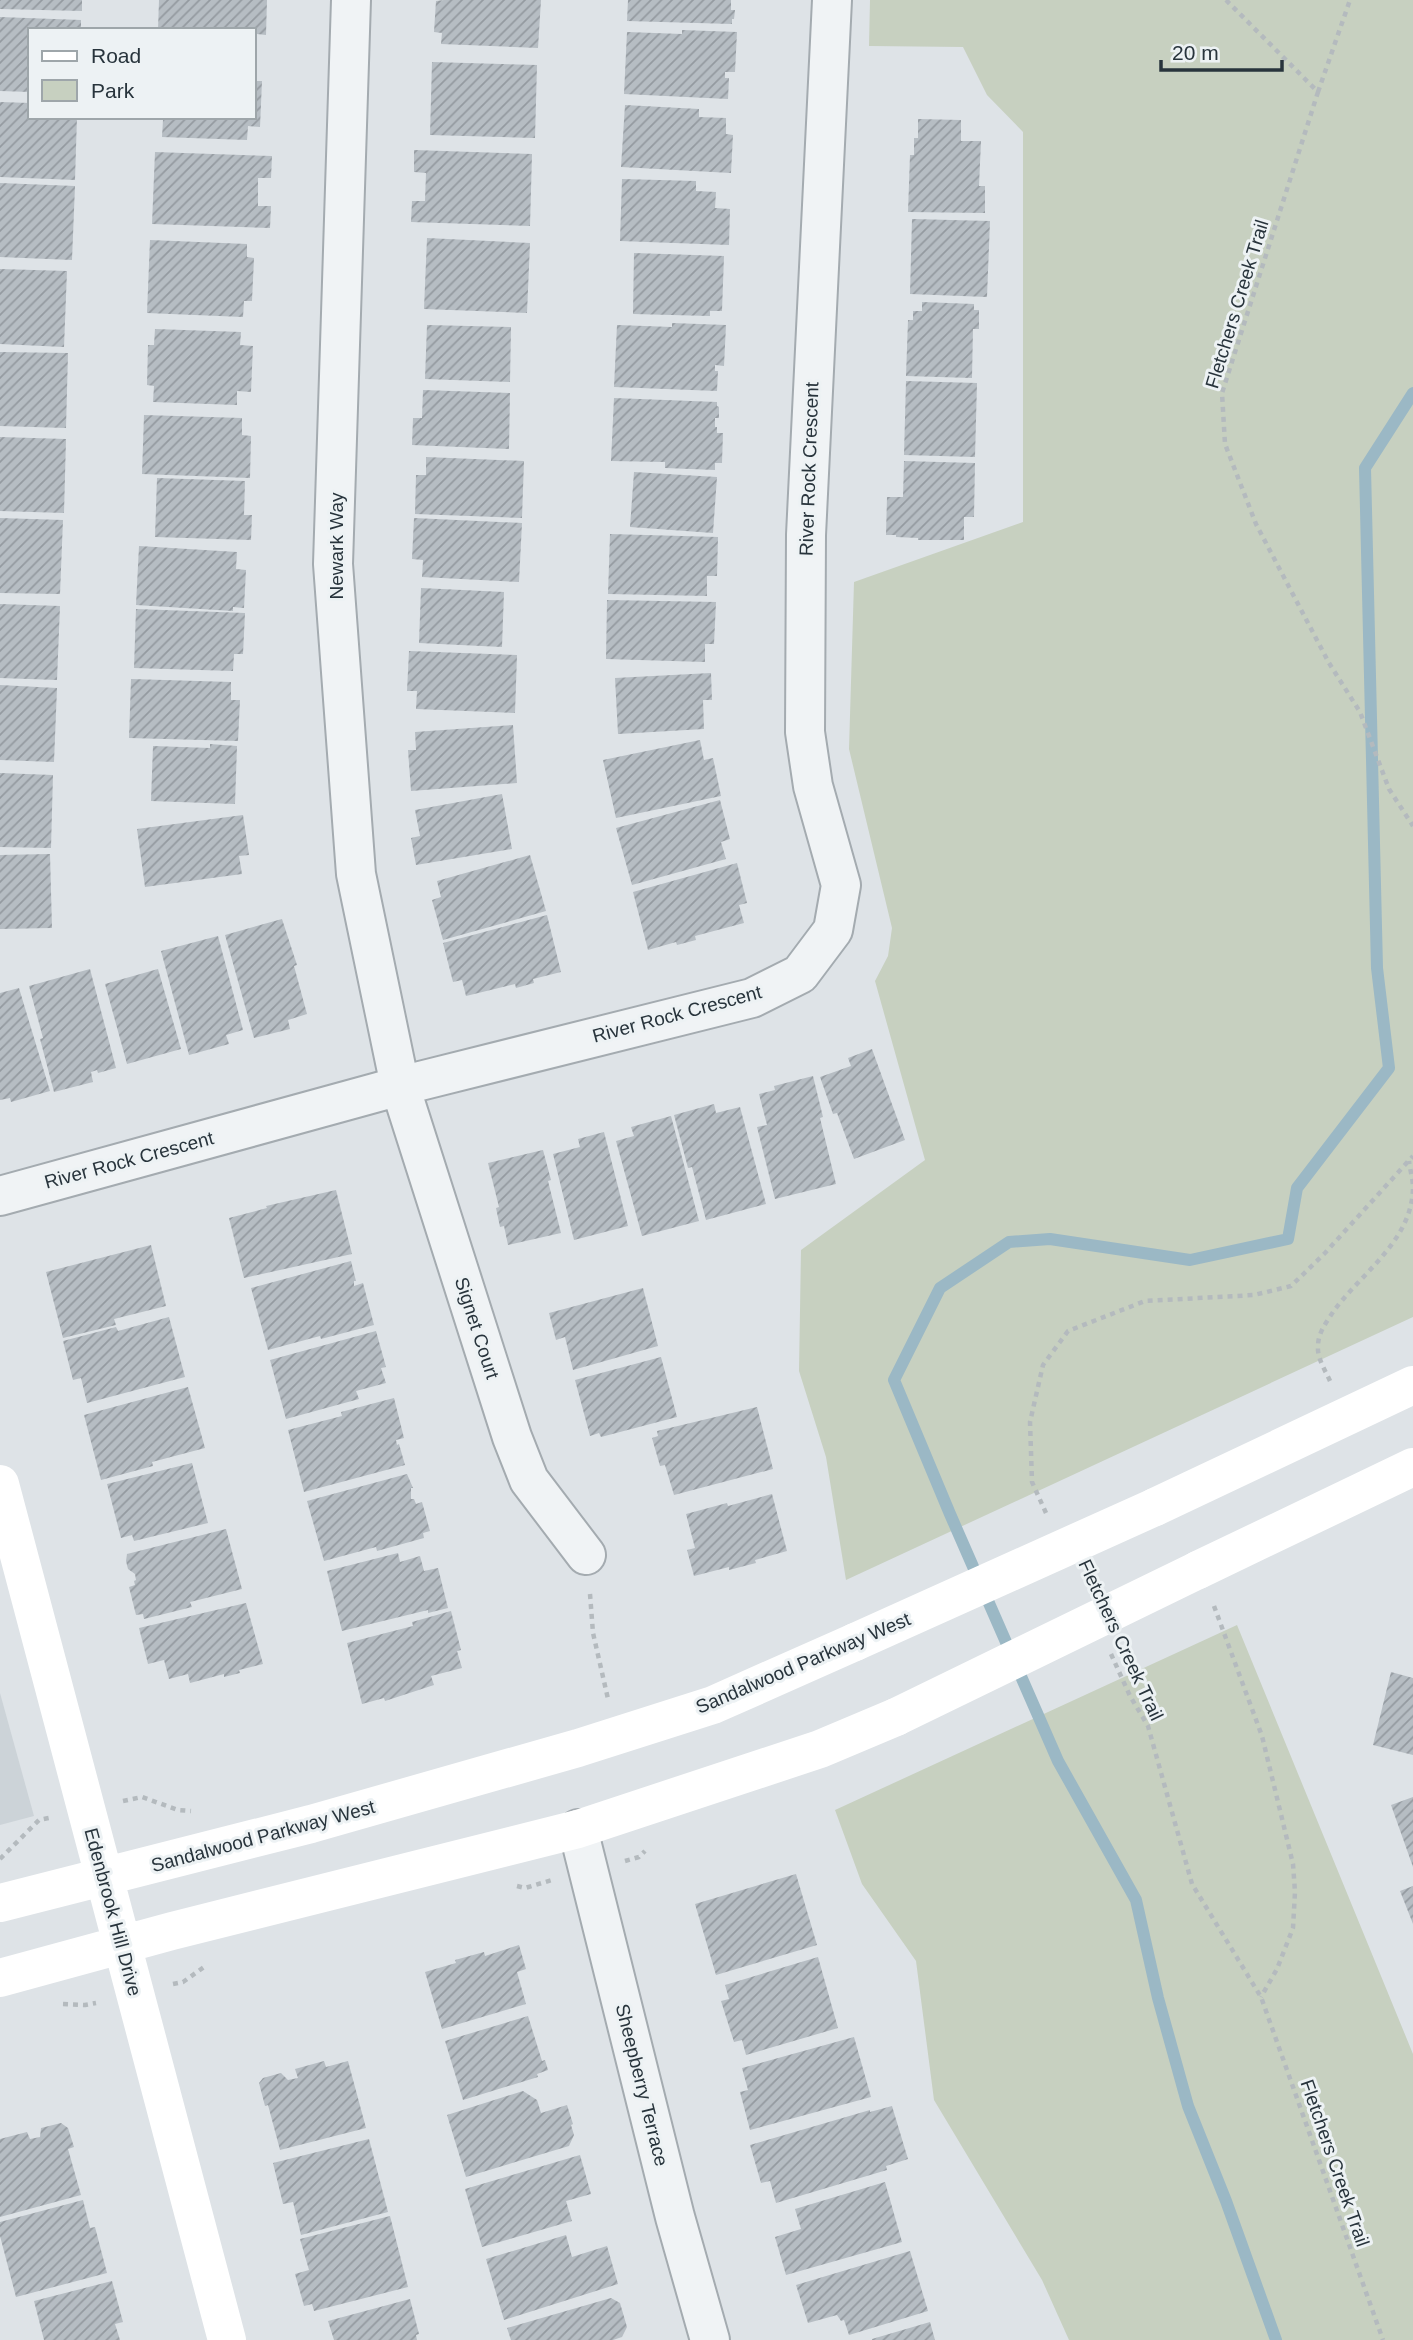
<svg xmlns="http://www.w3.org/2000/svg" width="1413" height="2340" viewBox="0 0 1413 2340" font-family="Arial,sans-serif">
  <defs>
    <pattern id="building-hatch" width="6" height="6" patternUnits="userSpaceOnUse" patternTransform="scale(1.75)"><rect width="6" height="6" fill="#b6bdc3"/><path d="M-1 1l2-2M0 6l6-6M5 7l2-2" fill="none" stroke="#949aa0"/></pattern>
  </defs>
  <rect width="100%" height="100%" fill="#dee3e7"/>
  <path fill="#ccd3d8" d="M0,1693L34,1816L0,1825Z"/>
  <path fill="#c7d0c0" d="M870,0H1413V1317L846,1580L826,1457L799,1371L801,1250L925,1160L875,981L888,956L892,928L849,749L854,582L1023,522V132L987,95L963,47L869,46Z
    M1237,1625L1413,2054V2340H1069L1042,2280L934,2100L916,1961L862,1884L835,1810Z"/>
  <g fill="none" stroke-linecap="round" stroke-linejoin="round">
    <path stroke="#9bb8c5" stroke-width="12" d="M1276,2340L1226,2201L1188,2106L1158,1998L1136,1900L1058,1761L950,1514L894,1380L940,1288L1009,1242L1050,1239L1190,1260L1288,1239L1297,1188L1389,1068L1377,968L1365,468L1413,393"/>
  </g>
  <path fill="url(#building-hatch)" d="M0,0H82V11L0,9Z
    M159,0H267L266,35L257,34L256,48H254V30H158Z
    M444,0H541L538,48L441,44L442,33L434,32L436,1Z
    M628,0H731V10H735L734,19H732V24L627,21Z
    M0,17L81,20V30H30V92L0,91Z
    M682,30L737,32L735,72H725V78H729L728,99L624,94L627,32L682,34Z
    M432,62L537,65L535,138L430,135Z
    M254,81H262L260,127L248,126L247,140L162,137L163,120L157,119L158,117H254Z
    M0,102L30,103V117H77L75,180L0,177Z
    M625,105L699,109V117L726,118V134L733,135L731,173L621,167Z
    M918,119L961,120V141H981L979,186H985V213L908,212L910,155H914V138H918Z
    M414,150L532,154L530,226L411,222L412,201H425L426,173L414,172Z
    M155,152L272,156L271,178H258V206H271L270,228L152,224Z
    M622,179L696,181V191L716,192L715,208L730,209L729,245L620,241Z
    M0,183L75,186L72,260L0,257Z
    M912,219L990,221L987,297L910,294Z
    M427,238L530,243L527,313L424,309Z
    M150,240L247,244V257L254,258L252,301H244L243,317L147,313Z
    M634,253L724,256L722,311H710V316L633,314Z
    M0,269L67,271L64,347L0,344Z
    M922,302L974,304V310H979V329H973L972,378L906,376L908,320H913V311H922Z
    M672,323L726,325L724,366L715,365V371H718L717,391L614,387L617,325L672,327Z
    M427,325L511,327L510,382L425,379Z
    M155,329L241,332L240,345L253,346L251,392L237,391V405L153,402L154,386L147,385L148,345H154Z
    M0,352L68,353L66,428L0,426Z
    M906,381L977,383L975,457L904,455Z
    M423,390L510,393L509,449L412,445L413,418H422Z
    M614,398L717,402V406L719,407V418H715V427H717V433H723L722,463H715V470L665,468V462L611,461Z
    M144,415L242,418V435L251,436L250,478L142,474Z
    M0,437L66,439L64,513L0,511Z
    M426,457L524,461L522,518L415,514L416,475H426Z
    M904,461L975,463L974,517H964V540H918V538L896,537V535H886L887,497H903Z
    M634,472L717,477L713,533L630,527Z
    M157,478L245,481L244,515H252L251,540L155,537Z
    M0,518L63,520L60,594L0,593Z
    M414,518L522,523L519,582L422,577L423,560L412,559Z
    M610,534L718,537L717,576H707V596L608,594Z
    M139,546L237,552L236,569L246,570L244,608L233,607V611L136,605Z
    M421,588L504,592L502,647L419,643Z
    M607,600L716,602L714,644H705V662L606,659Z
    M0,604L60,606L57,680L0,678Z
    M136,609L245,613L243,654H234L233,671L134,668Z
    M409,651L517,655L515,713L416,709L417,691H407Z
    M711,673L712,700H703L704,729L618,734L615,678Z
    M131,679L231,682V700H240L238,741L129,738Z
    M0,685L57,688L54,762L0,760Z
    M513,725L517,783L411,791L408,750H416L415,732Z
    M700,740L704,760L713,758L721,796L616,818L603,760Z
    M210,744L237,746L235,804L151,801L153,746L210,748Z
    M0,773L53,775L51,848L0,847Z
    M502,794L512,849L416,865L411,838L420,836L415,810Z
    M720,800L730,839L721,842L726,859L632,885L616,828Z
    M243,815L249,855L239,856L242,874L145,887L137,829Z
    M50,854L52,928L0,929V855Z
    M530,855L546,911L443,940L432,900L441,897L437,881Z
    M737,863L747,903L739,905L744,923L695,936L696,940L677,945L676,942L648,950L633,892Z
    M547,915L561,972L533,979L534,983L516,988L515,984L466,996L462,980L453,982L443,943Z
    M282,919L297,965L294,966L307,1014L288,1020L290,1029L254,1038L225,935Z
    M218,936L243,1030L226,1035L229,1044L189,1055L161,951Z
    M90,969L116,1068L98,1073L97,1070L91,1072L93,1082L54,1092L40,1039L43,1038L29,986Z
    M158,969L181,1049L127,1064L105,984Z
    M19,988L50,1091L11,1102L10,1098L0,1100V993Z
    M872,1049L905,1140L854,1159L837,1113L833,1114L820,1077L851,1066L848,1058Z
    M813,1076L823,1117L820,1118L836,1184L775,1199L757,1127L767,1125L759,1094L775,1090L774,1086Z
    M714,1104L716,1113L740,1107L766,1204L706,1220L692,1167L688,1168L674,1115Z
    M671,1116L699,1221L642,1236L616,1141L634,1136L631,1127Z
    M604,1132L628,1226L574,1240L553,1154L580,1147L578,1139Z
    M543,1150L551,1180L548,1181L561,1233L508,1245L504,1226L500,1227L496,1208L499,1207L488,1163Z
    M336,1190L352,1254L244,1278L229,1218L267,1208L266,1206Z
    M151,1245L166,1306L114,1319L116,1325L63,1338L46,1272Z
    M351,1261L356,1281H354V1286L363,1283L374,1325L321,1339L320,1336L268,1350L251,1288Z
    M643,1288L658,1346L573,1370L565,1337L556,1340L549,1313Z
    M169,1317L185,1377L87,1403L81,1378L73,1380L63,1341L116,1327L118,1331Z
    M376,1331L386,1367L381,1368L386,1383L356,1391L359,1399L286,1419L270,1360Z
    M661,1357L677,1417L601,1437L599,1433L590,1436L575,1380Z
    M188,1387L205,1448L152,1462L153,1466L101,1480L84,1415Z
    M394,1398L404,1438L396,1440L397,1445L399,1444L405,1465L304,1492L288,1430L342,1416L341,1412Z
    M757,1407L773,1469L674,1495L665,1465L660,1466L652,1438L658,1436L657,1431Z
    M192,1463L208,1523L134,1541L132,1535L121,1538L107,1484Z
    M407,1474L413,1488H411V1499H414L416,1504L422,1502L430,1531L423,1533L424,1538L377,1551L376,1547L324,1561L307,1501Z
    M772,1494L787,1551L755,1560L756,1563L729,1570V1567L694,1576L687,1550L695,1548L686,1514L727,1503L728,1506Z
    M226,1529L242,1589L190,1602L192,1607L144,1619L143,1614L136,1615L129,1587L135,1585L134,1581L136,1580L135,1574L128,1569L126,1561L127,1554Z
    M398,1553L400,1562L420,1556L424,1571L438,1568L448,1608L428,1613V1610L342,1631L327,1571Z
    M246,1603L263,1664L239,1670L240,1673L224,1677V1674L190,1683L188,1674L169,1679L164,1660L148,1664L139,1628Z
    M451,1611L461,1650L457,1651L462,1668L431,1676L434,1685L385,1701L384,1698L362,1704L347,1643L413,1626L412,1622Z
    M1391,1672L1413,1678V1755L1373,1745Z
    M1413,1797V1867L1391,1805Z
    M796,1874L817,1945L716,1975L695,1904Z
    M1413,1886V1924L1400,1891Z
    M519,1945L526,1969L517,1972L526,2004L442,2029L425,1972L456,1963L455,1960L484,1952L485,1956Z
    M818,1957L838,2028L746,2055L742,2040L734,2042L721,2001L729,1999L725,1985Z
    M528,2016L542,2061L545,2060L548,2070L537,2074L538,2077L463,2100L445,2041Z
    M854,2037L871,2097L750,2130L740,2092L748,2090L742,2068Z
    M324,2061L326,2067L348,2061L366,2128L280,2150L268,2105L265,2106L259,2083L263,2078L281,2073L288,2080L298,2078L295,2069Z
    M523,2091L537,2100L541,2113L567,2105L573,2124L571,2125L574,2135L569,2146L466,2177L447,2115Z
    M892,2106L908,2159L886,2166L887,2170L776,2203L770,2181L761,2183L750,2145L870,2110V2112Z
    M61,2123L68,2128L74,2147L68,2149L81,2195L0,2217V2139L27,2132L30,2139L40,2137L41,2128Z
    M369,2139L388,2212L301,2235L293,2202L283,2204L273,2163Z
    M580,2155L591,2194L566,2201L572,2221L482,2247L465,2189Z
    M885,2182L902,2242L786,2275L775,2237L801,2229L795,2209Z
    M83,2200L90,2228L95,2227L107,2273L16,2297L0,2236V2222Z
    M390,2216L408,2287L314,2311L312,2304L304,2306L295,2274L309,2270L300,2239Z
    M566,2235L572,2257L607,2246L618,2284L504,2320L486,2259Z
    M910,2251L928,2311L849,2335L844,2320L841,2321L837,2315L808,2323L796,2285Z
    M112,2281L123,2322L115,2324L120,2340H44L34,2301Z
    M611,2298L620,2303L627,2327L622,2337L613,2340H511L507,2328Z
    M410,2299L419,2334L416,2335L417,2340H334L328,2321Z
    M930,2322L935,2340H872V2339Z"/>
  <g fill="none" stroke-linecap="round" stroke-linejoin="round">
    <defs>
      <path id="street" d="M351,0L333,564L356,874L400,1086L512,1437L529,1480L586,1555
        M0,1196L400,1086L752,998L800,974L833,930L841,885L813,786L805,732L806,535L832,0
        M578,1829L675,2217L710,2340"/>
    </defs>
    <use href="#street" stroke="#a4abb0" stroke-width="42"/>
    <path stroke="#b4babe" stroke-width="4.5" stroke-dasharray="5 5" stroke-linecap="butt" d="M1226,0L1318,92L1222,393L1225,444L1256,524L1329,663L1360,712L1389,789L1413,826
      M1318,92L1350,0
      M1330,1381C1325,1370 1317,1358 1318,1346C1318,1333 1326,1323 1333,1312C1361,1273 1412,1241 1413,1188C1413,1179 1410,1170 1409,1161
      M1046,1513L1032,1482L1030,1422L1043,1365L1068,1331L1145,1301L1254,1295L1291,1286L1325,1253L1413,1156
      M590,1594L593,1633L608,1699
      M1214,1606L1262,1736L1293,1864L1295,1892L1293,1928L1277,1969L1261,1997
      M1111,1654L1130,1696L1148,1726L1192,1884L1261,1997L1383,2340
      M123,1801L142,1797L178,1810L191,1811
      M0,1859L39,1820L49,1818
      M625,1861L639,1857L645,1851
      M517,1886L525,1888L552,1880
      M173,1984L183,1982L204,1967
      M63,2004L85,2005L96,2003"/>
    <use href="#street" stroke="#f0f3f5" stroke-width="38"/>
    <path stroke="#fff" stroke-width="38" d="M0,1484L227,2340
      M1155,1507L1413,1385
      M1198,1570L1413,1467
      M0,1903L311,1824L578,1748L713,1705L855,1642
      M0,1978L172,1931L578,1829L820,1749L896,1717"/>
    <path stroke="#fff" stroke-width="38" d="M855,1642L1155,1507
      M896,1717L1198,1570"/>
  </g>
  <g text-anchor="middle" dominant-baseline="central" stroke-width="6" stroke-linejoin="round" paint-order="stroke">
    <g font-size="19" fill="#28343c" stroke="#edf2f4">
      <text transform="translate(1237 304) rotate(-73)">Fletchers Creek Trail</text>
      <text transform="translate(809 469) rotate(-88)">River Rock Crescent</text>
      <text transform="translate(336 546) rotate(-90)">Newark Way</text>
      <text transform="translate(677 1014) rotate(-15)">River Rock Crescent</text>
      <text transform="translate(129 1160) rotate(-15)">River Rock Crescent</text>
      <text transform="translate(477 1328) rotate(72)">Signet Court</text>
      <text transform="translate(1121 1640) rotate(65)">Fletchers Creek Trail</text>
      <text transform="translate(803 1663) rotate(-23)">Sandalwood Parkway West</text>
      <text transform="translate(263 1836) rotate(-15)">Sandalwood Parkway West</text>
      <text transform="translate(113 1912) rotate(75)">Edenbrook Hill Drive</text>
      <text transform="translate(642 2085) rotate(76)">Sheepberry Terrace</text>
      <text transform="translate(1335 2163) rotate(71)">Fletchers Creek Trail</text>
    </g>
  </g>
  <rect x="28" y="28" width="228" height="91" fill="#edf2f4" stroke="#9ea6aa" stroke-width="2"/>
  <rect x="42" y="51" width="35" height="10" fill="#ffffff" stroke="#9ea6aa" stroke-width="2"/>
  <text x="91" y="63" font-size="21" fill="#28343c">Road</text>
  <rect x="42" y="80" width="35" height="21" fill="#c7d0c0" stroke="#9ea6aa" stroke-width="2"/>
  <text x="91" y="98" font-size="21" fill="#28343c">Park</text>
  <path d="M1161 60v10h121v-10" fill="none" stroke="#28343c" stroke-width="3.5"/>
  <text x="1172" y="60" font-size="21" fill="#28343c" stroke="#edf2f4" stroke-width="5" paint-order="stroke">20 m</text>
</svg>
